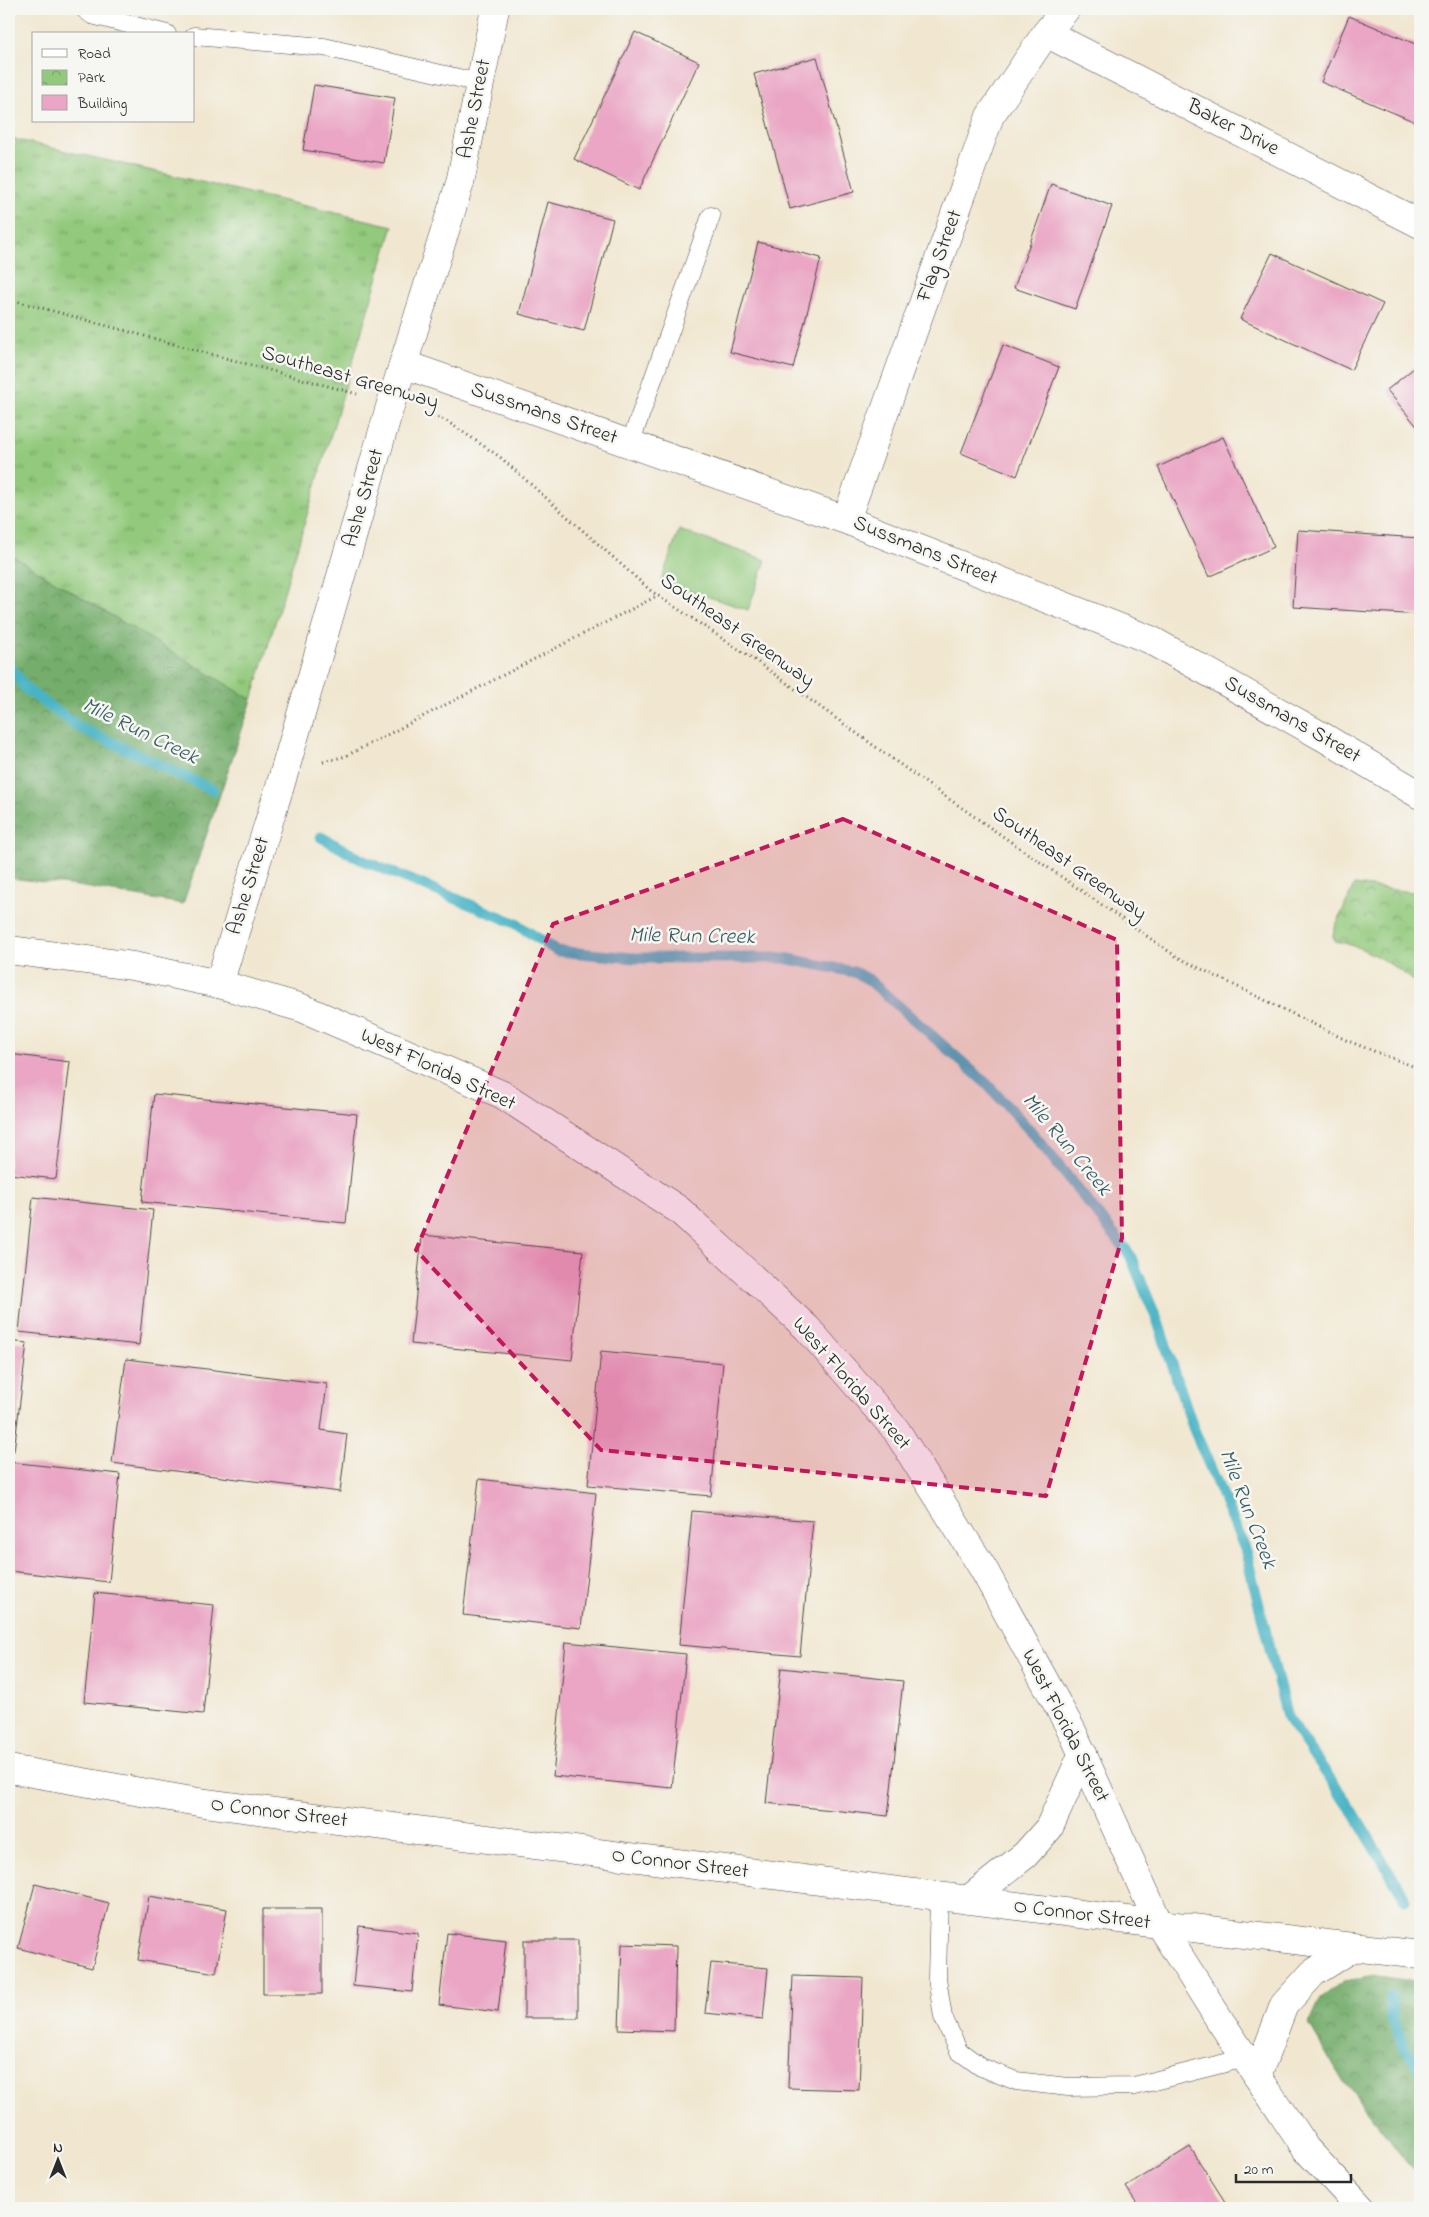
<svg xmlns="http://www.w3.org/2000/svg" width="1429" height="2217" viewBox="0 0 1429 2217" font-family="'Indie Flower',sans-serif">
  <defs>
    <pattern id="grass-tufts" width="24" height="20" patternUnits="userSpaceOnUse" patternTransform="scale(1.25)"><rect width="24" height="20" fill="#92c97c"/><path d="M3 7l-1-3M5 7V3M7 7l1-3M15 17l-1-3M17 17v-4M19 17l1-3" fill="none" stroke="#77a366"/></pattern>
    <pattern id="forest-crowns" width="20" height="18" patternUnits="userSpaceOnUse" patternTransform="scale(1.25)"><rect width="20" height="18" fill="#75ad6c"/><path d="M2 6a3 3 0 1 1 6 0M12 15a3 3 0 1 1 6 0" fill="none" stroke="#608d59"/></pattern>
    <pattern id="park-crowns" width="20" height="18" patternUnits="userSpaceOnUse" patternTransform="scale(1.25)"><rect width="20" height="18" fill="#92c97c"/><path d="M2 6a3 3 0 1 1 6 0M12 15a3 3 0 1 1 6 0" fill="none" stroke="#77a366"/></pattern>
  </defs>
  <rect width="100%" height="100%" fill="#f6f6f2"/>
  <filter id="ink" filterUnits="userSpaceOnUse"><feTurbulence type="fractalNoise" baseFrequency=".02" numOctaves="2"/><feDisplacementMap in="SourceGraphic" scale="10" xChannelSelector="R" yChannelSelector="G"/><feConvolveMatrix kernelMatrix="1 2 1 2 8 2 1 2 1" color-interpolation-filters="sRGB"/></filter>
  <filter id="wash" filterUnits="userSpaceOnUse"><feTurbulence type="fractalNoise" baseFrequency=".0096" numOctaves="4" result="noise"/><feDisplacementMap in="SourceGraphic" scale="20" xChannelSelector="R" yChannelSelector="G"/><feGaussianBlur stdDeviation="1.12" result="paint"/><feColorMatrix in="noise" values="0 0 0 0 0 0 0 0 0 0 0 0 0 0 0 0 0 1.4 0 .05"/><feComposite in="paint" operator="in"/></filter>
  <g filter="url(#wash)">
    <rect width="100%" height="100%" fill="#f1e7d0"/>
    <path fill="url(#grass-tufts)" stroke="#5e7a54" d="M9,138L393,226L252,700L9,554Z"/>
    <path fill="url(#forest-crowns)" stroke="#506c4c" d="M9,554L252,700L183,904L78,886L9,878Z
      M1376,1976L1420,1982V2177L1407,2163L1335,2069L1309,2024L1321,1998L1344,1981Z"/>
    <path fill="url(#park-crowns)" stroke="#5e7a54" d="M1354,885L1420,893V986C1397,967 1365,946 1335,941L1333,937L1334,930Z"/>
    <path fill="#92c97c" stroke="#5e7a54" d="M679,530L766,560L748,610L661,581Z"/>
    <g fill="none" stroke-linecap="round" stroke-linejoin="round">
      <path stroke="#47b3c4" stroke-width="11" d="M9,665L26,689L79,727L213,790
        M321,837L362,860L515,923L557,951L634,958H784L854,972L868,979L987,1084L1036,1137L1130,1255L1158,1322L1193,1427L1245,1549L1287,1717L1354,1813L1406,1900
        M1392,1996L1391,2018L1409,2055L1420,2068"/>
    </g>
    <g id="blocks">
      <path fill="#eaa6c4" d="M1349,16L1420,46V124L1321,82Z
        M635,32L699,62L639,190L574,159Z
        M817,57L854,192L790,209L754,74Z
        M314,85L395,98L384,163L303,150Z
        M1051,184L1112,206L1075,309L1014,288Z
        M548,202L613,219L584,331L519,314Z
        M758,242L821,258L793,368L730,352Z
        M1272,253L1383,304L1351,370L1240,319Z
        M1003,345L1059,367L1017,476L961,453Z
        M1420,363V430L1387,390Z
        M1223,437L1274,547L1209,577L1158,467Z
        M1298,530L1420,538V615L1293,607Z
        M9,1054L70,1062L56,1179L9,1174Z
        M154,1094L357,1114L346,1223L142,1202Z
        M33,1197L153,1210L139,1345L19,1332Z
        M422,1235L583,1251L572,1360L411,1344Z
        M9,1341L27,1343L14,1451H9Z
        M601,1351L723,1363L711,1496L588,1485Z
        M126,1359L327,1384L321,1430L347,1434L340,1492L112,1463Z
        M9,1462L120,1474L109,1582L9,1571Z
        M479,1479L596,1493L581,1628L463,1615Z
        M692,1511L813,1521L800,1656L679,1645Z
        M95,1593L214,1605L203,1714L84,1702Z
        M566,1642L686,1654L672,1788L553,1776Z
        M781,1668L903,1681L888,1816L766,1803Z
        M35,1884L109,1903L92,1968L18,1948Z
        M149,1896L227,1909L216,1973L138,1960Z
        M263,1909H322V1994H263Z
        M359,1926L418,1933L412,1992L353,1986Z
        M447,1933L506,1940L498,2012L439,2005Z
        M524,1940H578V2018H524Z
        M622,1944L676,1946L674,2031L619,2029Z
        M711,1963L768,1968L763,2019L705,2013Z
        M793,1976L863,1978L859,2090L788,2088Z
        M1190,2147L1229,2208H1140L1126,2187Z"/>
    </g>
  </g>
  <g filter="url(#ink)">
    <use href="#blocks" fill-opacity="0" stroke="#494744" stroke-width="1"/>
    <g fill="none" stroke-linecap="round" stroke-linejoin="round">
      <defs>
        <path id="lane" d="M84,9L92,15L167,34
          M194,36L324,47L480,83
          M630,444L711,216
          M939,1896L937,1978L943,2017L959,2051L981,2067L1016,2081L1068,2087L1134,2086L1245,2058"/>
        <path id="street" d="M1046,33L1420,224
          M403,364L846,520L1151,640L1325,738L1420,795
          M846,520L990,116L1046,33L1066,9
          M219,984L284,773L391,403L460,183L495,9
          M9,1769L198,1802L251,1809L1159,1924L1420,1955
          M968,1900L1025,1855L1049,1828L1083,1753
          M1257,2076L1284,2005L1313,1973L1354,1947"/>
        <path id="secondary" d="M9,950L133,966L219,984L302,1008L503,1095L679,1210L807,1328L896,1430L984,1570L1073,1733L1159,1924L1221,2022L1306,2149L1361,2208"/>
      </defs>
      <use href="#lane" stroke="#494744" stroke-width="19"/>
      <use href="#street" stroke="#494744" stroke-width="29"/>
      <use href="#secondary" stroke="#494744" stroke-width="29"/>
      <path stroke="#494744" stroke-width="3" stroke-dasharray="1 4" stroke-linecap="butt" d="M9,299L357,394
        M423,413L445,420L500,457L651,591L756,661L926,783L1177,957L1348,1041L1420,1069
        M323,762L346,756L657,596"/>
      <use href="#lane" stroke="#fff" stroke-width="18"/>
      <use href="#street" stroke="#fff" stroke-width="28"/>
      <use href="#secondary" stroke="#fff" stroke-width="28"/>
    </g>
  </g>
  <path fill="#c2185b" fill-opacity="0.2" stroke="#c2185b" stroke-width="4" stroke-dasharray="10 6" stroke-linejoin="round" d="M843,819L1117,940L1122,1238L1046,1496L601,1450L416,1250L553,924Z"/>
  <g text-anchor="middle" dominant-baseline="central" stroke-width="5" stroke-linejoin="round" paint-order="stroke">
    <g font-size="21" fill="#2b2b2b" stroke="#f6f6f2">
      <text transform="translate(475 109) rotate(-79)">Ashe Street</text>
      <text transform="translate(1233 128) rotate(27)">Baker Drive</text>
      <text transform="translate(940 256) rotate(-70)">Flag Street</text>
      <text transform="translate(350 378) rotate(16)">Southeast Greenway</text>
      <text transform="translate(544 414) rotate(19)">Sussmans Street</text>
      <text transform="translate(364 498) rotate(-74)">Ashe Street</text>
      <text transform="translate(925 551) rotate(22)">Sussmans Street</text>
      <text transform="translate(737 631) rotate(35)">Southeast Greenway</text>
      <text transform="translate(1292 720) rotate(30)">Sussmans Street</text>
      <text transform="translate(1069 864) rotate(35)">Southeast Greenway</text>
      <text transform="translate(249 886) rotate(-73)">Ashe Street</text>
      <text transform="translate(438 1070) rotate(25)">West Florida Street</text>
      <text transform="translate(851 1384) rotate(49)">West Florida Street</text>
      <text transform="translate(1065 1726) rotate(63)">West Florida Street</text>
      <text transform="translate(279 1813) rotate(7)">O Connor Street</text>
      <text transform="translate(680 1864) rotate(7)">O Connor Street</text>
      <text transform="translate(1082 1915) rotate(7)">O Connor Street</text>
    </g>
    <g font-size="22" font-style="italic" fill="#355b61" stroke="#f6f6f2">
      <text transform="translate(140 732) rotate(26)">Mile Run Creek</text>
      <text transform="translate(692 937) rotate(1)">Mile Run Creek</text>
      <text transform="translate(1066 1145) rotate(50)">Mile Run Creek</text>
      <text transform="translate(1247 1509) rotate(69)">Mile Run Creek</text>
    </g>
  </g>
  <rect width="1429" height="2217" fill="none" stroke="#f6f6f2" stroke-width="30"/>
  <rect x="32" y="32" width="162" height="90" fill="#f6f6f2" stroke="#a5a5a2"/>
  <rect x="42" y="49" width="25" height="8" fill="#ffffff" stroke="#a5a5a2"/>
  <text x="78" y="58" font-size="15" fill="#2b2b2b">Road</text>
  <rect x="42" y="70" width="25" height="15" fill="url(#park-crowns)" stroke="#a5a5a2"/>
  <text x="78" y="82" font-size="15" fill="#2b2b2b">Park</text>
  <rect x="42" y="95" width="25" height="15" fill="#eaa6c4" stroke="#a5a5a2"/>
  <text x="78" y="108" font-size="15" fill="#2b2b2b">Building</text>
  <g transform="translate(58 2160)" stroke="#f6f6f2" stroke-width="4" paint-order="stroke">
  <path d="M0-4L9 19L0 12L-9 19Z" fill="#2b2b2b"/>
  <text y="-8" font-size="14" font-weight="bold" text-anchor="middle" fill="#2b2b2b">N</text>
  </g>
  <path d="M1236 2174v8h115v-8" fill="none" stroke="#2b2b2b" stroke-width="2.5"/>
  <text x="1244" y="2174" font-size="15" fill="#2b2b2b" stroke="#f6f6f2" stroke-width="4" paint-order="stroke">20 m</text>
</svg>
